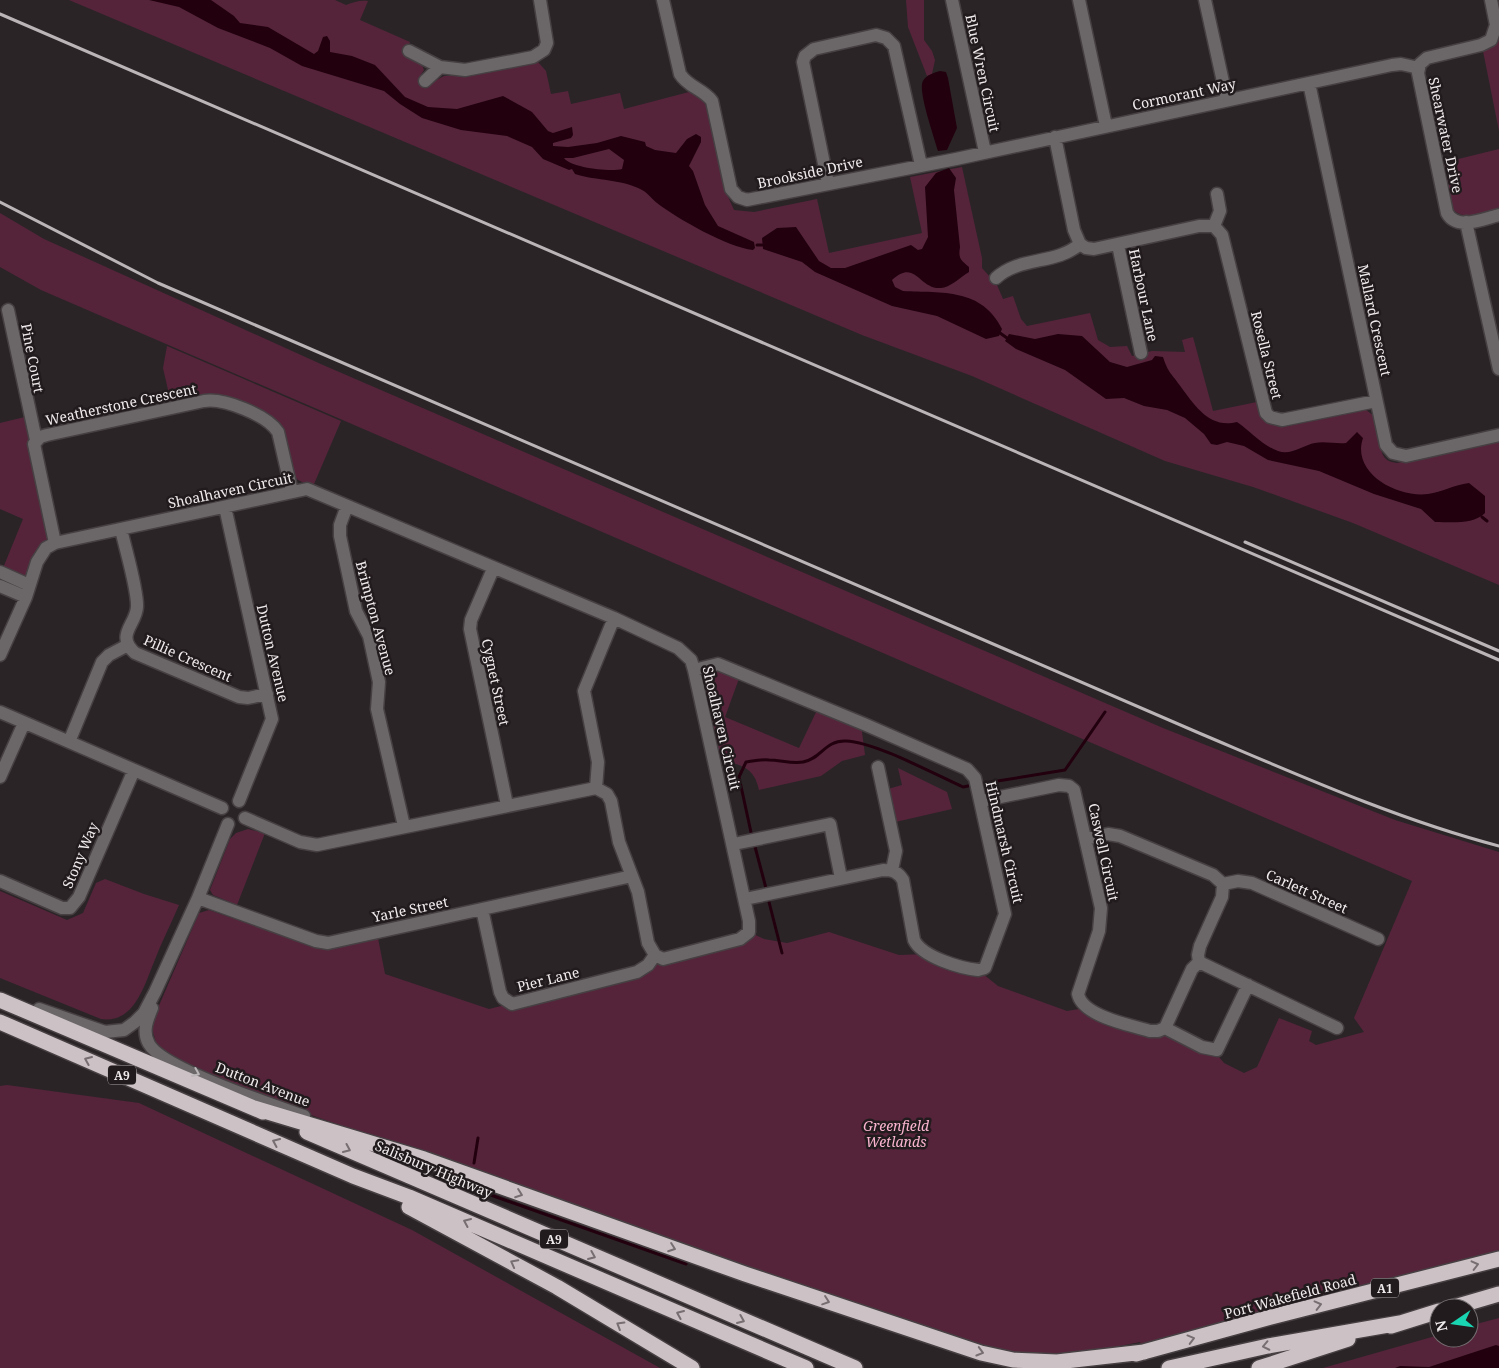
<svg xmlns="http://www.w3.org/2000/svg" width="1499" height="1368" viewBox="0 0 1499 1368" font-family="'Noto Serif',serif">
  <rect width="100%" height="100%" fill="#2b2427"/>
  <path fill="#55243a" d="M69,0H335L346,5C354,2 360,0 368,1L360,20L410,42L405,55L422,65L424,70L418,79L423,87L444,76H461L538,62L546,71L551,94L568,91L571,104L620,93L624,109L689,92L703,99L707,108L725,190L734,210L754,212L817,199L829,253L922,233L910,177L962,167L982,258V268L997,285L1003,299L1013,296L1021,319L1027,326L1090,313L1098,340L1110,347L1127,346L1132,356L1152,351L1185,352L1182,340L1193,337L1213,411L1257,402C1259,409 1261,417 1267,422C1285,435 1342,409 1365,409L1375,417L1382,453C1385,460 1389,462 1397,463L1499,442V585L1353,523L1253,487L1165,461L972,376L862,335Z
    M906,0H924V40L932,51L935,60L932,74L927,76L908,27Z
    M1499,39V131L1483,51L1492,47Z
    M1499,149V209C1484,212 1462,222 1452,208L1442,163Z
    M0,213L44,239L323,365L1163,728L1395,820L1499,852V1259L1144,1352L1140,1342L1074,1355L1015,1354L967,1344L268,1100L172,1059L156,1043L151,1024L199,913L209,910L324,950L378,938L385,974L489,1009L637,972L648,965L749,932L764,939L787,943L829,932L899,955L926,954L978,970L998,986L1067,1011L1085,1008L1214,1051L1224,1063L1244,1073L1257,1067L1279,1018L1312,1031L1309,1041L1316,1045L1364,1032L1354,1018L1412,881L41,290L0,267Z
    M167,346L341,421L314,484C277,483 295,446 280,424C272,414 225,395 213,395C199,395 184,400 171,403L163,368Z
    M29,416L55,543L29,585L1,573L23,519L0,509V423Z
    M710,665L741,673L725,717L799,748L819,706L864,724L862,732L865,755L842,761L821,776L759,790C752,757 730,771 713,749C708,742 697,683 694,670Z
    M898,768L947,792L952,809L891,823L888,789L902,785Z
    M248,829L265,833L237,905L213,895L210,890L230,839L236,833Z
    M105,879L144,894L179,905C171,924 161,943 154,962C144,986 134,1024 101,1019L0,978V891L67,920L83,913L96,883Z
    M7,1085L139,1103L412,1230L660,1368H0V1086Z
    M1499,1318V1368H1323L1439,1335V1338H1469V1326Z"/>
  <path fill="#22000e" fill-rule="evenodd" d="M149,0H211L234,16L240,23L268,27L314,54L318,51L323,37L327,36L330,41V52L352,56L375,65L405,97L428,107L457,109L503,96L532,112L548,131L553,133L572,127L573,135L571,138L553,143V146L568,147L597,143L621,136L645,142L646,146L655,150L676,153L687,139L696,134L701,137V142L689,166L693,171L705,205L718,226L754,242L755,248L753,250C727,247 678,219 657,203C652,199 648,193 642,190C622,179 597,181 575,174L572,169L569,170L543,159L532,147L507,136L461,130L422,118L400,104L384,91L302,66L270,48L218,28L179,7ZM609,149L624,160L622,169C611,172 571,168 564,158H573Z
    M940,71L946,72L948,78L957,128L947,150L938,151C934,137 920,97 922,84C923,76 933,73 940,71Z
    M949,168L956,178L954,190L960,247C958,259 961,260 969,267V272C961,277 949,288 941,288C919,290 916,258 892,280L895,287L903,291C942,293 982,288 1002,329L999,336L986,339L937,316L892,306L815,272L802,262L763,249L762,238L777,228L796,227L819,261L831,268H845L911,245L918,250L922,249L928,237L925,187L936,173Z
    M1009,334L1035,339L1058,334L1082,336L1110,362L1127,367L1152,360L1155,356L1163,357C1168,373 1172,374 1181,387C1195,406 1210,429 1237,422C1250,431 1263,446 1278,451C1291,456 1303,445 1315,443C1324,441 1336,444 1346,443L1357,432L1363,438C1351,473 1397,498 1428,494C1442,492 1454,485 1469,483L1485,496V513C1473,525 1450,522 1435,522L1421,509L1374,494L1319,471L1268,460L1244,446L1227,442L1217,445L1211,444L1204,434L1185,418L1167,410L1144,406L1124,398L1106,399L1065,370L1016,349L1005,341Z
    M1496,1345L1499,1346V1368H1395L1400,1366L1429,1367Z"/>
  <g fill="none" stroke-linecap="round" stroke-linejoin="round">
    <path stroke="#22000e" stroke-width="3" d="M757,245H762
      M1000,333L1007,338
      M1482,517L1487,521
      M979,784L1065,770L1105,712
      M752,837L739,777L746,762C753,761 762,759 769,760C780,760 792,764 803,762C821,759 825,740 846,741C875,742 934,774 963,787L973,785
      M754,843L767,892
      M768,898L782,953
      M474,1163L478,1138
      M471,1188L686,1264"/>
    <defs>
      <path id="street" d="M663,0L680,74C688,87 703,89 712,101L731,189L738,197L747,200L956,159L1392,65L1401,64L1419,68
        M952,0L985,152
        M1079,0L1106,126
        M1205,0L1227,100
        M1491,0L1496,25L1491,40L1481,45L1427,58L1420,64L1418,73L1447,213C1457,231 1483,219 1499,215
        M409,51L440,67L465,70L533,57L544,50L547,43L540,0
        M425,81L440,67
        M1309,83L1386,445L1393,453L1406,456L1499,435
        M1055,137L1074,230L1080,244
        M828,183L803,62L805,56L814,49L876,35L886,38L894,46L921,165
        M1466,222L1499,369
        M1214,226L1220,211L1217,194
        M1118,245L1141,353
        M996,278C1020,256 1056,265 1080,244L1086,248L1094,249L1199,226H1214L1222,235L1266,413L1270,417L1282,420L1376,401
        M8,310L36,440
        M347,506L340,525V536L356,611L369,636L379,682L377,709L404,826
        M225,507L272,719L239,801
        M121,529C125,548 138,590 137,607C136,625 115,635 135,653L239,697L248,698L267,694
        M55,543L34,444L40,437L47,435L204,401C224,398 267,415 278,432L292,492
        M493,569L471,620L470,629L507,805
        M0,572L29,585
        M0,586L26,597
        M0,655L26,597L37,562L46,548L55,543L307,489L614,618L678,648L691,660L694,670L749,921V932L740,939L663,959L655,955L648,943L638,892L619,842L611,801L607,794L596,788L317,845L300,842L245,818
        M694,670L718,664L864,724L967,769L975,778L1005,914L985,968L978,970C960,968 922,957 914,940L903,880C898,872 893,870 883,870L745,899
        M0,712L222,808
        M69,742L102,662L109,655L128,645
        M878,767L896,851L892,870
        M0,777L24,723
        M596,788L598,762L584,691L614,618
        M981,801L1059,785L1069,786L1074,790L1101,908L1099,931L1078,994C1082,1016 1130,1025 1150,1031H1158L1165,1028L1192,969L1199,962L1198,955L1200,946L1222,897L1223,884
        M1086,839L1108,834L1120,836L1213,875L1223,884
        M734,844L830,824L841,878
        M0,881L62,908H70L79,897L134,770
        M1223,884L1238,881L1252,883L1378,939
        M198,898L316,941L328,943L632,876
        M482,909L500,992L503,998L512,1004L637,972L648,965L655,955
        M1199,962L1337,1028
        M152,1008C147,1020 142,1032 149,1044C162,1068 275,1106 304,1116
        M39,1009L105,1032L124,1030L135,1022L144,1013L155,992L198,898L228,824
        M1165,1028L1202,1047L1217,1050L1248,985"/>
      <path id="highway" d="M0,1000L263,1112
        M0,1022L353,1176L409,1197L806,1368
        M254,1108L424,1159L745,1274L981,1353L1013,1360L1057,1362L1144,1352
        M307,1132L855,1368
        M409,1207L557,1287L692,1368
        M1451,1308L1499,1294
        M1391,1326L1439,1311
        M1136,1354L1271,1317L1499,1259
        M1169,1368L1268,1346L1400,1323
        M1259,1368L1348,1339"/>
    </defs>
    <use href="#street" stroke="#474043" stroke-width="15"/>
    <use href="#highway" stroke="#474043" stroke-width="18"/>
    <use href="#street" stroke="#6b6769" stroke-width="12"/>
    <use href="#highway" stroke="#ccc2c5" stroke-width="15"/>
    <path stroke="#bbb5b7" stroke-width="3" d="M0,14L1499,660
      M0,202L158,283L1199,733C1296,774 1396,819 1499,846
      M1245,542L1499,651"/>
  </g>
  <defs><path id="oneway-chevron" d="M-2-3.5L2.5 0L-2 3.5" fill="none" stroke-width="1.6" stroke-linecap="round" stroke-linejoin="round" transform="scale(1.25)"/></defs>
  <g stroke="#776e71">
    <use href="#oneway-chevron" transform="translate(88 1060) rotate(-157)"/>
    <use href="#oneway-chevron" transform="translate(276 1142) rotate(-156)"/>
    <use href="#oneway-chevron" transform="translate(347 1149) rotate(24)"/>
    <use href="#oneway-chevron" transform="translate(519 1194) rotate(20)"/>
    <use href="#oneway-chevron" transform="translate(467 1222) rotate(-156)"/>
    <use href="#oneway-chevron" transform="translate(672 1248) rotate(20)"/>
    <use href="#oneway-chevron" transform="translate(592 1256) rotate(23)"/>
    <use href="#oneway-chevron" transform="translate(514 1263) rotate(-152)"/>
    <use href="#oneway-chevron" transform="translate(1475 1265) rotate(-14)"/>
    <use href="#oneway-chevron" transform="translate(826 1301) rotate(19)"/>
    <use href="#oneway-chevron" transform="translate(1318 1305) rotate(-14)"/>
    <use href="#oneway-chevron" transform="translate(680 1314) rotate(-157)"/>
    <use href="#oneway-chevron" transform="translate(741 1320) rotate(23)"/>
    <use href="#oneway-chevron" transform="translate(620 1325) rotate(-149)"/>
    <use href="#oneway-chevron" transform="translate(1191 1339) rotate(-15)"/>
    <use href="#oneway-chevron" transform="translate(1266 1346) rotate(168)"/>
    <use href="#oneway-chevron" transform="translate(980 1352) rotate(16)"/>
  </g>
  <use stroke="#bbb6b8" href="#oneway-chevron" transform="translate(196 1073) rotate(23)"/>
  <g text-anchor="middle" dominant-baseline="central" stroke-width="5" stroke-linejoin="round" paint-order="stroke">
    <g fill="#221b1d" stroke="#b2adae" stroke-width="1">
      <rect x="108" y="1065.5" width="28" height="19" rx="4"/>
      <rect x="540" y="1229.5" width="28" height="19" rx="4"/>
      <rect x="1371" y="1278.5" width="28" height="19" rx="4"/>
    </g>
    <g font-size="12" font-weight="bold" fill="#f0ebec">
      <text x="122" y="1075">A9</text>
      <text x="554" y="1239">A9</text>
      <text x="1385" y="1288">A1</text>
    </g>
    <g font-size="14" fill="#f0ebec" stroke="#221b1d">
      <text transform="translate(983 73) rotate(78)">Blue Wren Circuit</text>
      <text transform="translate(1184 94) rotate(-12)">Cormorant Way</text>
      <text transform="translate(1446 135) rotate(78)">Shearwater Drive</text>
      <text transform="translate(810 172) rotate(-12)">Brookside Drive</text>
      <text transform="translate(1144 295) rotate(78)">Harbour Lane</text>
      <text transform="translate(1375 320) rotate(78)">Mallard Crescent</text>
      <text transform="translate(1267 355) rotate(76)">Rosella Street</text>
      <text transform="translate(33 358) rotate(79)">Pine Court</text>
      <text transform="translate(121 404) rotate(-12)">Weatherstone Crescent</text>
      <text transform="translate(230 490) rotate(-12)">Shoalhaven Circuit</text>
      <text transform="translate(376 618) rotate(75)">Brimpton Avenue</text>
      <text transform="translate(273 653) rotate(77)">Dutton Avenue</text>
      <text transform="translate(188 658) rotate(24)">Pillie Crescent</text>
      <text transform="translate(496 682) rotate(78)">Cygnet Street</text>
      <text transform="translate(722 728) rotate(77)">Shoalhaven Circuit</text>
      <text transform="translate(1005 842) rotate(77)">Hindmarsh Circuit</text>
      <text transform="translate(1104 852) rotate(78)">Caswell Circuit</text>
      <text transform="translate(80 855) rotate(-67)">Stony Way</text>
      <text transform="translate(1307 891) rotate(24)">Carlett Street</text>
      <text transform="translate(410 909) rotate(-12)">Yarle Street</text>
      <text transform="translate(548 979) rotate(-14)">Pier Lane</text>
      <text transform="translate(263 1084) rotate(21)">Dutton Avenue</text>
      <text transform="translate(434 1169) rotate(23)">Salisbury Highway</text>
      <text transform="translate(1290 1296) rotate(-15)">Port Wakefield Road</text>
    </g>
    <g font-size="14" font-style="italic" fill="#fab4cf" stroke="#221b1d">
      <text x="896" y="1125">Greenfield<tspan x="896" dy="16">Wetlands</tspan></text>
    </g>
  </g>
  <g transform="translate(1454 1323) rotate(257)"><circle r="24" fill="#221b1d" stroke="#746e70"/>
  <path d="M0-4L9 19L0 12L-9 19Z" fill="#1ad5b2"/>
  <text y="-8" font-size="14" font-weight="bold" text-anchor="middle" fill="#f0ebec">N</text>
  </g>
</svg>
